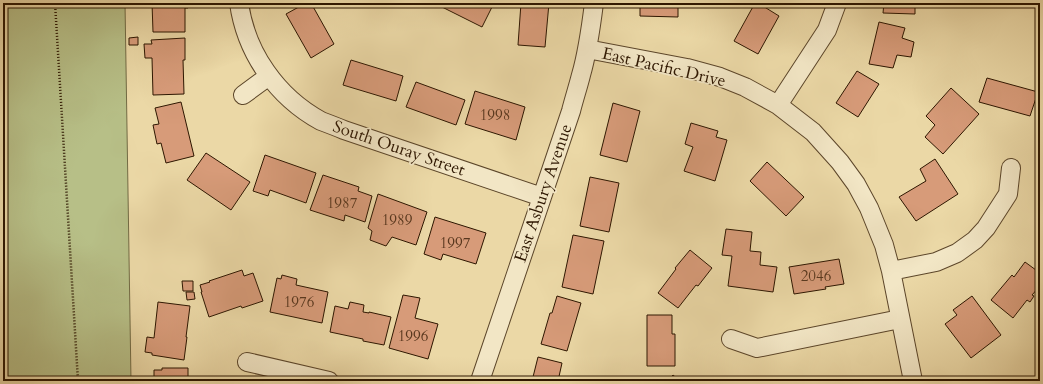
<svg xmlns="http://www.w3.org/2000/svg" width="1043" height="384" viewBox="0 0 1043 384" font-family="Cardo,serif">
  <rect width="100%" height="100%" fill="#ebd8a6"/>
  <filter id="stains"><feTurbulence type="fractalNoise" baseFrequency=".005" numOctaves="4"/><feColorMatrix values="0 0 0 0 .2 0 0 0 0 .09 0 0 0 0 .02 0 0 0 .5 -.17"/></filter>
  <radialGradient id="worn" r=".72"><stop offset=".6" stop-color="#630" stop-opacity="0"/><stop offset="1" stop-color="#630" stop-opacity=".3"/></radialGradient>
  <path fill="#b7bf87" stroke="#726a44" d="M3,3H125L131,381H3Z"/>
  <path fill="#d79b79" stroke="#2d1600" d="M152,3H187L188,8H185V32H153Z
    M306,3H311L334,44L311,58L286,14Z
    M437,3H490L493,5L482,27L436,4Z
    M521,3H549L545,47L518,45Z
    M640,3H678V17L640,16Z
    M755,3H758L779,16L758,54L734,41Z
    M884,3H915V14L883,13Z
    M879,22L905,28L902,38L914,42L911,57L897,55L893,68L869,64Z
    M138,37V45H129V38Z
    M185,38V60H183L184,94L153,95L152,58H145L144,44H152L151,40Z
    M351,60L403,76L396,101L343,85Z
    M857,71L879,84L858,117L836,103Z
    M987,78L1038,92L1030,116L979,102Z
    M416,82L465,100L456,125L406,107Z
    M951,88L979,114L943,154L925,137L935,125L926,116Z
    M475,91L525,107L516,140L465,124Z
    M181,102L194,156L166,163L161,143L157,144L153,125L159,124L155,108Z
    M613,103L640,111L627,162L600,155Z
    M691,123L718,131L716,137L727,140L715,181L684,171L693,147L685,144Z
    M206,153L250,182L231,210L187,180Z
    M265,155L316,173L306,203L270,190L268,196L253,191Z
    M935,159L958,194L916,221L899,197L926,181L920,169Z
    M767,162L804,197L786,216L750,181Z
    M323,175L359,187L358,191L372,196L365,222L345,215L344,221L310,210Z
    M590,177L619,183L609,232L580,226Z
    M378,194L427,212L416,245L392,237L386,246L370,240L372,231L368,228Z
    M435,217L486,233L476,264L443,254L441,260L424,254Z
    M1040,228V238L1036,235Z
    M726,229L752,232L750,251L761,252L760,265L777,267L773,292L728,286L732,256L722,255Z
    M573,235L604,241L593,294L562,287Z
    M690,250L712,268L698,286L696,285L678,308L658,293L676,269L675,268Z
    M839,259L844,284L825,287L826,289L794,294L789,267Z
    M1025,262L1040,273V286L1032,295L1034,296L1030,302L1027,300L1013,318L991,300L1012,275L1014,277Z
    M242,270L244,276L253,273L263,301L242,308L241,306L209,317L201,292H202L200,285L210,282L209,281Z
    M282,275L297,279L296,285L328,292L322,323L270,312L277,278L281,279Z
    M182,281H193V291H183Z
    M186,292H194L195,299L187,300Z
    M403,295L420,298L415,318L438,324L428,359L389,348Z
    M557,296L581,303L567,351L541,344L550,313H552Z
    M972,296L1001,335L971,358L945,324L957,315L953,310Z
    M158,302L190,306L186,337H187L184,360L152,355V353L145,352L147,337L154,338Z
    M350,302L364,305L363,312L369,313V312L391,317L384,345L363,341V339L330,332L335,306L348,309Z
    M647,315H672V334H675V366H647Z
    M538,357L562,363L558,381H532Z
    M162,368H188V381H155H162V379H154V370H162Z
    M673,375L680,381H667Z"/>
  <g fill="none" stroke-linecap="round" stroke-linejoin="round">
    <defs>
      <path id="minor" d="M239,3C246,53 277,97 321,121C329,124 337,127 344,130L542,197
        M587,49L687,68L720,77L745,87L778,105L813,132L840,162L856,184L869,208L884,245L891,271L913,381
        M243,95L269,76
        M778,105L827,30L837,3
        M891,271L936,262L957,253L975,240L986,228L1008,194L1011,168
        M731,339L757,348L900,319
        M247,362L329,381
        M480,381L571,111C574,99 578,87 581,75C588,51 591,27 594,3"/>
    </defs>
    <use href="#minor" stroke="#5c462a" stroke-width="20"/>
    <path stroke="#2d1600" stroke-width="2.5" stroke-dasharray="1 2" stroke-linecap="butt" d="M55,3L78,381"/>
    <use href="#minor" stroke="#f2e6c5" stroke-width="18"/>
  </g>
  <g text-anchor="middle" dominant-baseline="central" stroke-width="3.5" stroke-linejoin="round" paint-order="stroke">
    <g font-size="15" fill="#58371e">
      <text x="495" y="115">1998</text>
      <text x="342" y="203">1987</text>
      <text x="397" y="220">1989</text>
      <text x="455" y="243">1997</text>
      <text x="816" y="276">2046</text>
      <text x="299" y="302">1976</text>
      <text x="413" y="336">1996</text>
    </g>
    <g font-size="17" fill="#2d1600" stroke="#f2e6c5">
      <text transform="translate(664 67) rotate(13)">East Pacific Drive</text>
      <text transform="translate(399 148) rotate(19)">South Ouray Street</text>
      <text transform="translate(543 193) rotate(-71)">East Asbury Avenue</text>
    </g>
  </g>
  <rect width="1043" height="384" fill="none" stroke="#ebd8a6" stroke-width="16"/>
  <rect x="4" y="4" width="1035" height="376" fill="none" stroke="#2d1600" stroke-width="2"/>
  <rect x="8" y="8" width="1027" height="368" fill="none" stroke="#2d1600"/>
  <rect width="100%" height="100%" filter="url(#stains)"/>
  <rect width="100%" height="100%" fill="url(#worn)"/>
</svg>
